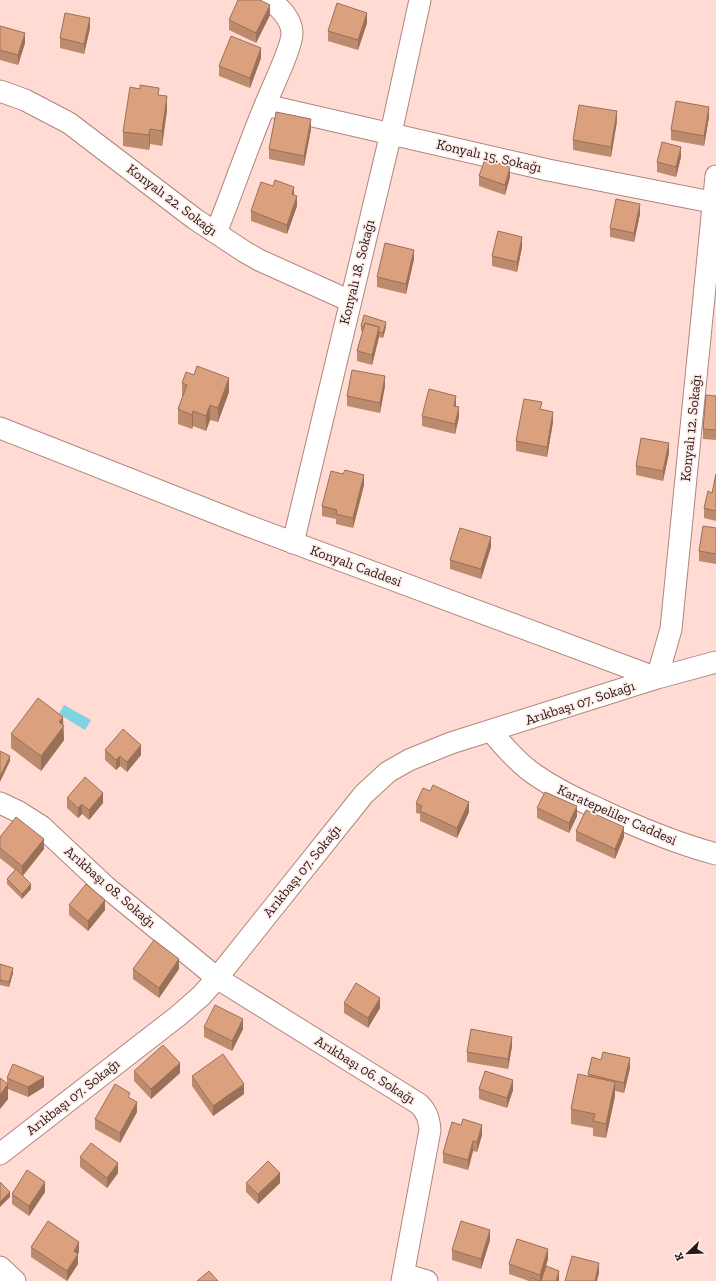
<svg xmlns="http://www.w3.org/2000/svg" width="716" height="1281" viewBox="0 0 716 1281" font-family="'Zilla Slab',serif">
  <rect width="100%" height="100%" fill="#ffdbd3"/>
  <path fill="#7ed2e2" d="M64,705L91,720L85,730L59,714Z"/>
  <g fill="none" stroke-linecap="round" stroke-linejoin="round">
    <defs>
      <path id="minor" d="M0,91L25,100L69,123L195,219L245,252L259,260L350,301
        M265,105L548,170L716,203
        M216,233C233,190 248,146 266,103C272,88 293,45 292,32C291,18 280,8 270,0
        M0,428L246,525L657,678L716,662
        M293,543L391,133L420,0
        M491,731C504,747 517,762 534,774C554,788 576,799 599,809C637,827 675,843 716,854
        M0,803L19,812L41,826L105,886L217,978L419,1104C427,1112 429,1119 430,1130L402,1281
        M0,1154L178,1016L201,996L217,978L364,794L388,772L409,760L451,743L657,678L671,629L716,176
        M0,1267L15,1281
        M404,1274L427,1281"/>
    </defs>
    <use href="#minor" stroke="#af867e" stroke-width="23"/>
    <use href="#minor" stroke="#fff" stroke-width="21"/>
  </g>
  <path fill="#bc8a6c" d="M270,15L256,43L229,30V20Z
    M367,23L358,50L328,41V31Z
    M0,26L25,43L18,65L0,60Z
    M90,28L84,54L60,48V38Z
    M261,58L250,88L219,76V66Z
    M159,95L167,110L162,146L150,144L149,150L123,146V132Z
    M709,117L704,146L671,140V130Z
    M617,121L611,157L573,150V140Z
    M311,129L304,166L269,159V149Z
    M681,157L676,177L657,172V162Z
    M479,176L510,177L505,195L479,186Z
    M294,195L297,206L287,234L251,221V211Z
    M640,214L634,242L610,237V228Z
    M522,247L517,272L492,266V256Z
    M414,259L406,294L377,287V277Z
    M361,326L386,327L383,338L379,337L372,365L357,361V351L363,332L361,331Z
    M182,383L229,392L218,422L210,420L206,431L193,426L192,429L178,424V409L182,398Z
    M385,386L380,413L347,406V396Z
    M716,396V440L703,439V429Z
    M456,406L459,417L455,434L422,426V416Z
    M542,409L553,422L547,457L516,451V441Z
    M669,453L663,481L636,475V466Z
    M343,474L364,485L353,528L336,524V519L322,516V506Z
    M716,474V521L704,518V508L712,493Z
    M716,528V564L699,561V551Z
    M491,547L481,579L450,569V560Z
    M63,725L64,740L41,771L11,748V734Z
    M105,750L141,755L127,772L120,766L116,770L105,760Z
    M67,798L103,803L89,820L82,814L78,818L67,808Z
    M416,803L469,812L457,838L420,821V814L416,813Z
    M537,808L577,816L569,833L537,818Z
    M576,831L624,837L615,859L576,841Z
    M0,837L44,849L23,876L31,889L22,899L7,884V879L15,870L0,858Z
    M69,905L105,910L88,931L69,915Z
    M0,964L13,973L9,987L0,985Z
    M133,969H179L159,998L133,979Z
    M344,1003L380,1008L368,1028L344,1013Z
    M204,1027L243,1029L232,1051L204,1037Z
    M512,1046L508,1069L467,1062V1052Z
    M630,1068L624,1093L615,1091V1096L606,1138L593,1136V1128L571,1124V1109L588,1076V1074Z
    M134,1071L180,1073L151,1099L134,1081Z
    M192,1076L244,1094L213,1116L192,1086Z
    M0,1078L7,1084V1078L44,1087L28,1097L8,1089V1099L0,1109Z
    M479,1089L513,1090L507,1108L479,1099Z
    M130,1098L137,1112L120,1143L95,1129V1119Z
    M461,1125L482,1135L477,1152L473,1151L468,1170L443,1163V1153Z
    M80,1157L118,1173L107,1188L80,1167Z
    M246,1183H280L258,1204L246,1192Z
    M45,1192L29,1216L12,1204V1194Z
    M490,1240L481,1269L452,1260V1250Z
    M31,1247L79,1252L78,1254V1264L67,1281L31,1257Z
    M548,1259L546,1266L559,1271V1281H529L509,1274V1264Z"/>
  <path fill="#997058" d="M270,5V15L256,43V33Z
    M367,13V23L358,50V40Z
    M90,18V28L84,54V44Z
    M25,33V43L18,65V55Z
    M261,48V58L250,88V78Z
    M167,96V110L162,146V131Z
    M709,107V117L704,146V136Z
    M617,111V121L611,157V147Z
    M311,119V129L304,166V156Z
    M150,129V144L149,150V135Z
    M681,147V157L676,177V167Z
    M510,167V177L505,195V185Z
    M294,187V197L292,194Z
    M297,196V206L287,234V225Z
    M640,204V214L634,242V233Z
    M522,237V247L517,272V262Z
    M414,250V259L406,294V284Z
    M386,322V327L383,338V333Z
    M379,327V337L372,365V355Z
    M385,376V386L380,413V403Z
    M229,378V392L218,422V408Z
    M456,396V406L454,416V406Z
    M210,405V420L206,431V416Z
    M459,407V417L455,434V424Z
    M193,411V426L192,429V415Z
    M553,412V422L547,457V447Z
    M669,443V453L663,481V471Z
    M364,475V485L353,528V518Z
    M491,537V547L481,579V569Z
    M63,717L64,740L41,771V756L59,722Z
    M141,745V755L127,772V762Z
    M10,756V761L0,782V777Z
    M120,756V766L116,770V760Z
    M103,793V803L89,820V810Z
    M469,802V812L457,838V828Z
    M82,804V814L78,818V808Z
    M577,806V816L569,833V823Z
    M624,827V837L615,859V849Z
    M44,839V849L22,876V866Z
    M31,884V889L22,899V894Z
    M105,900V910L88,931V921Z
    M179,959V969L159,998V988Z
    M13,968V973L9,987V982Z
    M380,998V1008L368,1028V1018Z
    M243,1019V1029L232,1051V1041Z
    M512,1037V1046L508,1069V1059Z
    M630,1058V1068L624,1093V1083Z
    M180,1063V1073L151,1099V1089Z
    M44,1077V1087L28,1097V1087Z
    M513,1080V1090L507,1108V1098Z
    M615,1082V1096L606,1138V1124Z
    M8,1084V1099L0,1109V1095Z
    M244,1084V1094L213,1116V1106Z
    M137,1102V1112L120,1143V1133Z
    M482,1125V1135L477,1152V1142Z
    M473,1141V1151L468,1170V1160Z
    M118,1163V1173L107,1188V1178Z
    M280,1173V1183L258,1204V1194Z
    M45,1182V1192L29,1216V1206Z
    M10,1192V1197L0,1207V1202Z
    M490,1230V1240L481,1269V1259Z
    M79,1242V1252L78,1254V1264L67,1281V1271L74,1251Z
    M548,1249V1259L541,1281H540V1275Z
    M599,1263V1273L597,1281H595Z
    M559,1271V1281H556Z"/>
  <path fill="#dba07d" stroke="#997058" d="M238,0H260L270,5L256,33L229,20Z
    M337,3L367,13L358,40L328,31Z
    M65,13L90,18L84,44L60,38Z
    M0,26L25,33L18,55L0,50Z
    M231,36L261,48L250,78L219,66Z
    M140,85L159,88L158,95L167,96L162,131L150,129L149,135L123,132L130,87L140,89Z
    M676,101L709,107L704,136L671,130Z
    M579,105L617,111L611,147L573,140Z
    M276,112L311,119L304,156L269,149Z
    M662,142L681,147L676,167L657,162Z
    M485,159L510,167L505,185L479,176Z
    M275,180L294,187L292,194L297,196L287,225L251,211L261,182L273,186Z
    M616,199L640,204L634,233L610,228Z
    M498,231L522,237L517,262L492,256Z
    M385,243L414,250L406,284L377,277Z
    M364,315L386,322L383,333L379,332V327L365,323L364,327L361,326Z
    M365,323L379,327L372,355L357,351Z
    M197,366L229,378L218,408L210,405L206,416L193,411L192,415L178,409L187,385L182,383L186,372L194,375Z
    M352,370L385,376L380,403L347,396Z
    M429,389L456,396L454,406L459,407L455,424L422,416Z
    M706,395L716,396V430L703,429Z
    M524,399L542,402L540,409L553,412L547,447L516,441Z
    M641,438L669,443L663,471L636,466Z
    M345,470L364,475L353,518L336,514L337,510L322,506L331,471L343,474Z
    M716,474V511L704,508L708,491L712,493Z
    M703,526L716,528V554L699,551Z
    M460,528L491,537L481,569L450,560Z
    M38,698L63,717L59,722L64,726L41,756L11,734Z
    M123,729L141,745L127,762L120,756L116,760L105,750Z
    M0,751L10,756L0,777Z
    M85,777L103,793L89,810L82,804L78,808L67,798Z
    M433,785L469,802L457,828L420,811L422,806L416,803L423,788L430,791Z
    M545,792L577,806L569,823L537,808Z
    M586,810L624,827L615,849L576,831Z
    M16,817L44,839L22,866L0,848V837Z
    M16,869L31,884L22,894L7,879Z
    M86,884L105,900L88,921L69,905Z
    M154,940L179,959L159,988L133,969Z
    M0,964L13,968L9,982L0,980Z
    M356,983L380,998L368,1018L344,1003Z
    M215,1005L243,1019L232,1041L204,1027Z
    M471,1029L512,1037L508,1059L467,1052Z
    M163,1045L180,1063L151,1089L134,1071Z
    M603,1052L630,1058L624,1083L588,1074L592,1057L601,1060Z
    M223,1054L244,1084L213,1106L192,1076Z
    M13,1064L44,1077L28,1087L7,1078Z
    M485,1071L513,1080L507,1098L479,1089Z
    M578,1074L615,1082L606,1124L593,1121L595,1114L571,1109Z
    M0,1078L8,1084L0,1095Z
    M115,1084L130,1093L128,1097L137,1102L120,1133L95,1119Z
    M463,1119L482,1125L477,1142L473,1141L468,1160L443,1153L452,1122L461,1125Z
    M91,1143L118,1163L107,1178L80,1157Z
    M268,1161L280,1173L258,1194L246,1183Z
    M27,1170L45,1182L29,1206L12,1194Z
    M0,1182L10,1192L0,1202Z
    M48,1221L79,1242L74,1251L78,1254L67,1271L31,1247Z
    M461,1221L490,1230L481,1259L452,1250Z
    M517,1239L548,1249L540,1275L509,1264Z
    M572,1256L599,1263L595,1281H565Z
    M546,1266L559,1271L556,1281H541Z
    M209,1271L218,1281H197Z
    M531,1278L540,1281H530Z"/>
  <g text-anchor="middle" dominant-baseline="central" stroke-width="3.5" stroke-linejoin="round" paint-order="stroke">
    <g font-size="14" fill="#271815" stroke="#ffede9">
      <text transform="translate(489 156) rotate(13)">Konyalı 15. Sokağı</text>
      <text transform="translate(172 200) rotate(37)">Konyalı 22. Sokağı</text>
      <text transform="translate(357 272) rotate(-76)">Konyalı 18. Sokağı</text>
      <text transform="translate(691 428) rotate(-84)">Konyalı 12. Sokağı</text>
      <text transform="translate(356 566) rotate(20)">Konyalı Caddesi</text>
      <text transform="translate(580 703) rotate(-18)">Arıkbaşı 07. Sokağı</text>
      <text transform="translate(617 815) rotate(24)">Karatepeliler Caddesi</text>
      <text transform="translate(302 871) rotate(-51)">Arıkbaşı 07. Sokağı</text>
      <text transform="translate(110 887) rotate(41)">Arıkbaşı 08. Sokağı</text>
      <text transform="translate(365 1070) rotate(32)">Arıkbaşı 06. Sokağı</text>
      <text transform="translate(73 1097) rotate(-38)">Arıkbaşı 07. Sokağı</text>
    </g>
  </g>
  <g transform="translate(688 1253) rotate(247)" stroke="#ffede9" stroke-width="3" paint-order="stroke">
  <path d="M0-3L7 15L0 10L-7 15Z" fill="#271815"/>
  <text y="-6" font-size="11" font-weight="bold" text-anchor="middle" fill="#271815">K</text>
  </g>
</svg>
